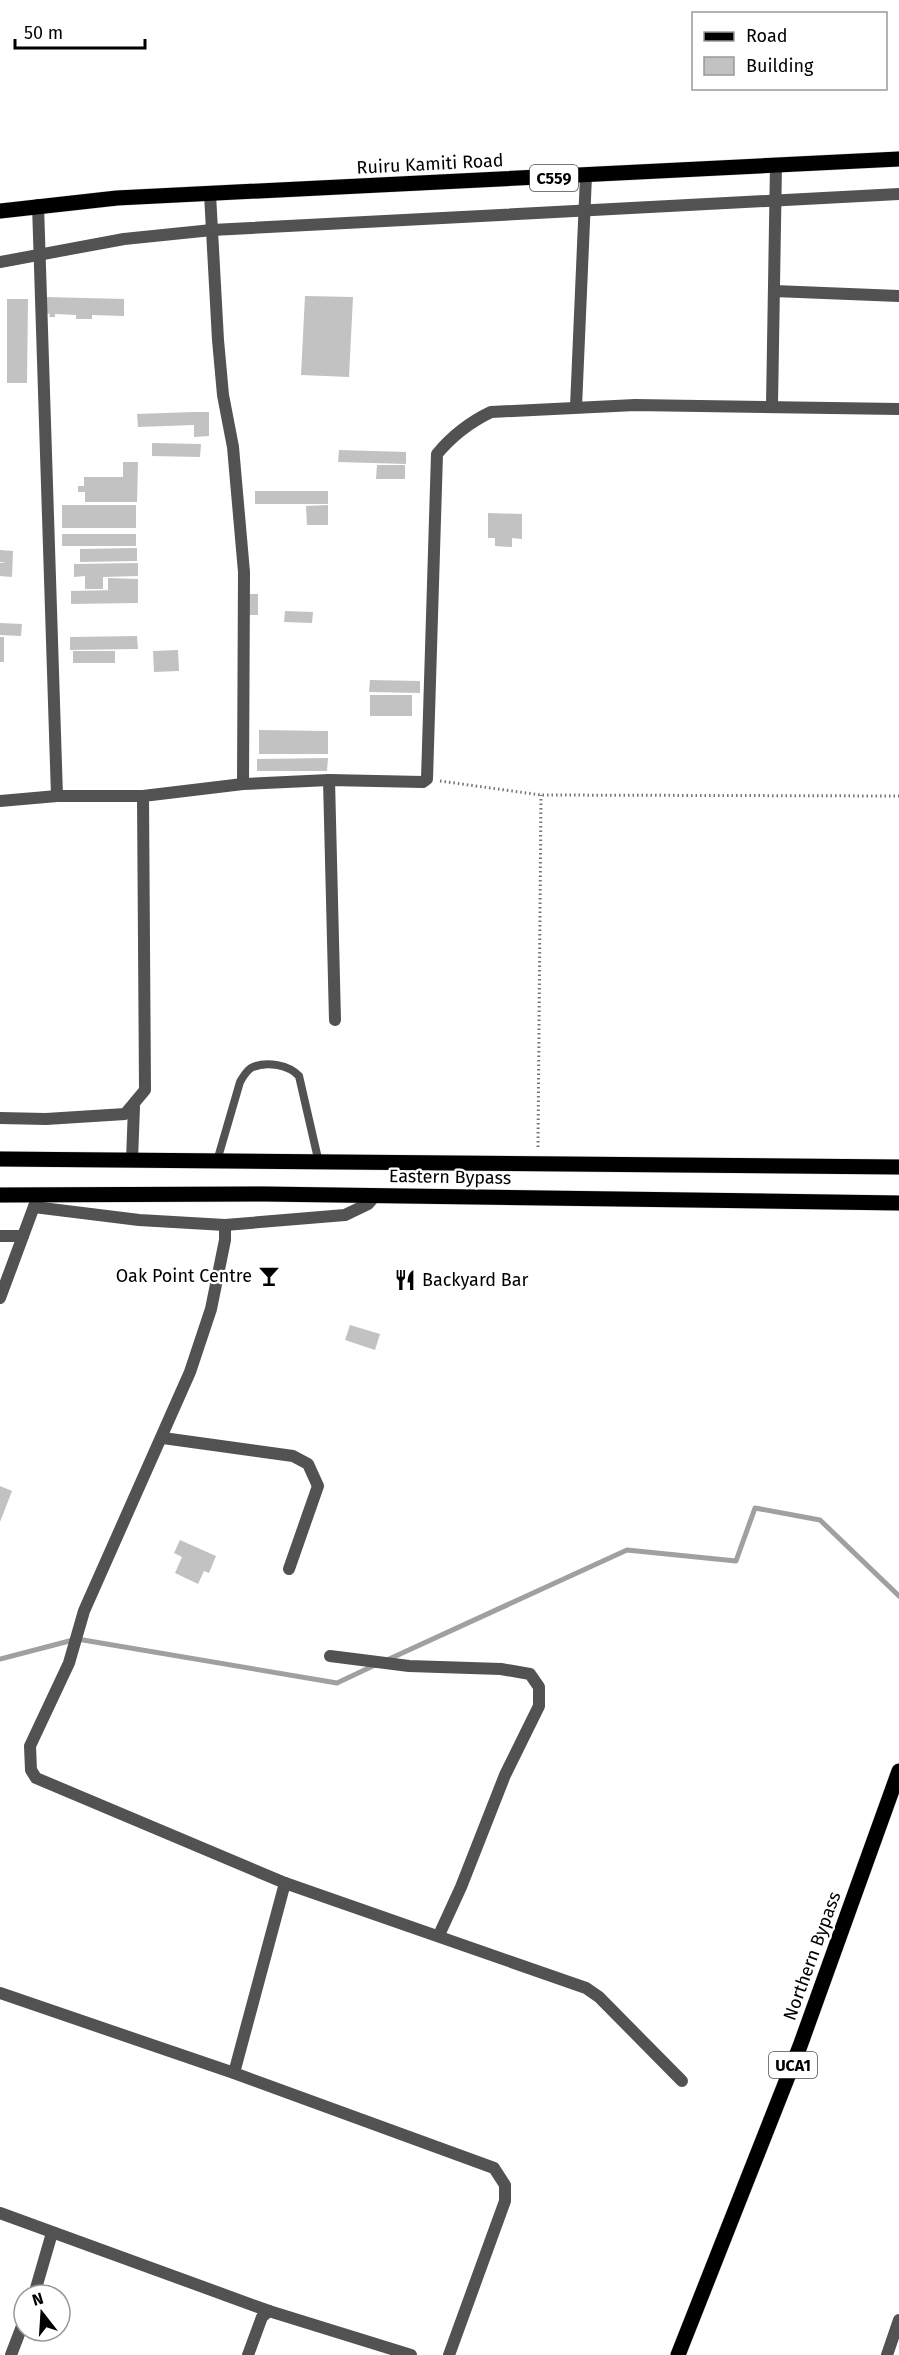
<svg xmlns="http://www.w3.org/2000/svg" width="899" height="2355" viewBox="0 0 899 2355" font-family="'Fira Sans',sans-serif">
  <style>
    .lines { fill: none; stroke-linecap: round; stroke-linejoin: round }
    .stream { stroke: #a0a0a0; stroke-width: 5 }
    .building { fill: #c2c2c2 }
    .primary-casing { stroke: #dbdbdb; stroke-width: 16 }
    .path { stroke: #747474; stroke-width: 3; stroke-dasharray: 1.5 3; stroke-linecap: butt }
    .lane { stroke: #525252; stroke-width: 8 }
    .street { stroke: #525252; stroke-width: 12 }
    .primary { stroke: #000; stroke-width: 15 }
    .labels { text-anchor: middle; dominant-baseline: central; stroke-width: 4.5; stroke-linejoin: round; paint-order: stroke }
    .shield { fill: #fff; stroke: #4c4c4c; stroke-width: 1.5 }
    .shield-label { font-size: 16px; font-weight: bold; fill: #000 }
    .street-label { font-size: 18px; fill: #000; stroke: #fff }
    .poi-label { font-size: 18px; fill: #000; stroke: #fff; text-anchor: end }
  </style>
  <rect width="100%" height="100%" fill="#fff"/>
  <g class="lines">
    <g class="stream">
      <path d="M0,1659L77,1639L337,1683L375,1665"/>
      <path d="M387,1660L627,1550L736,1561L755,1508L820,1520L899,1596"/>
    </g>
  </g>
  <g class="building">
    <path d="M305,296L353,297L349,377L301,375Z"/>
    <path d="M46,297L124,299V316L92,315V319H76V315L55,314V317H49L50,314L45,313Z"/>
    <path d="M7,299H28L27,383H7Z"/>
    <path d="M193,412H209V436L194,437V425L138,427L137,414Z"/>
    <path d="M152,443L201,444L200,457L152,456Z"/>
    <path d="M339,450L406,452V464L338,462Z"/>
    <path d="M123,462H138L137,502H85V492H78V486H84V477H123Z"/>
    <path d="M377,465H405V479H376Z"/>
    <rect x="255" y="491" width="73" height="13"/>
    <rect x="62" y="505" width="74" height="23"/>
    <path d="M328,505V525H307L306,506Z"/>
    <path d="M488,513L522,514V539L512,538V547L495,546V538H488Z"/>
    <rect x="62" y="534" width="74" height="12"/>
    <path d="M137,548V561L80,562V549Z"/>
    <path d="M0,550L13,551L12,577L0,576V563H6L0,562Z"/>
    <path d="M138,563V576L103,577V589H85V576L74,577V564Z"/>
    <path d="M108,578L138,579V603L71,604V591L115,590H108Z"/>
    <path d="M246,594H258V615H245Z"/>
    <path d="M285,611L313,612L312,623L284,622Z"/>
    <path d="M0,623L22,624L21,636L0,635Z"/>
    <path d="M137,636L138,649L70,650V637Z"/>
    <rect x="0" y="637" width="4" height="25"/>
    <path d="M178,650L179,671L154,672L153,651Z"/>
    <rect x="73" y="651" width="42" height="12"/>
    <path d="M370,680L420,681V693L369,692Z"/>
    <rect x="370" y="695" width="42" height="21"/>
    <path d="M259,730L328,731V754H259Z"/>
    <path d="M328,758L327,771H257V759Z"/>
    <path d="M350,1325L380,1334L375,1350L345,1340Z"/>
    <path d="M0,1486L12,1491L0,1522Z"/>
    <path d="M180,1540L216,1556L209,1573L204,1571L198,1584L175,1573L182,1557L174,1553Z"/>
  </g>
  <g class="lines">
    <defs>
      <g id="primary">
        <path d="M0,211L117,198L899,159"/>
        <path d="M0,1159L899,1167"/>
        <path d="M0,1195L265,1194L899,1203"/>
        <path d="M678,2355L800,2046L899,1771"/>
      </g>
    </defs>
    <use href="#primary" class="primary-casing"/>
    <g class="path">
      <path d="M440,781L541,795L899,796"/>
      <path d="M538,1147L541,795"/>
    </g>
    <path class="lane" d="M217,1161L240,1082C243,1077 247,1069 253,1067C267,1061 289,1065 299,1076L319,1163"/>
    <g class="street">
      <path d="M210,194L218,340L223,395L233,447L244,572L243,784"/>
      <path d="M38,205L57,796H143"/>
      <path d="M0,262L124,239L212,230L899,194"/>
      <path d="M774,291L899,296"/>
      <path d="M772,405L776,165"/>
      <path d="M576,407L586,176"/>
      <path d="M329,780L335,1020"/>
      <path d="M0,801L57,796"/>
      <path d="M0,1118L46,1119L125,1114L145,1090L143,796L243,784L329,780L423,782L427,779L437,454C452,436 470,422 491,412L635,405L899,409"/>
      <path d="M132,1160L134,1107"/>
      <path d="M34,1207L139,1220L225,1225V1240L211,1309L190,1372L84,1611L69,1663L30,1746L31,1770L36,1778L285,1883L234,2073"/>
      <path d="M225,1225L345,1215L368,1204L376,1195"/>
      <path d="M0,1236H23"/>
      <path d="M0,1298L36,1201"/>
      <path d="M163,1438L293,1456L308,1464L318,1486L289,1569"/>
      <path d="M330,1656L409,1666L501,1669L530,1674L539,1687V1706L505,1775L461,1887L439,1935"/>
      <path d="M285,1883L586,1988L599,1997L682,2081"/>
      <path d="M0,1993L234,2073L494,2168L505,2185V2201L449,2355"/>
      <path d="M0,2213L269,2311"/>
      <path d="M34,2295L52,2233"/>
      <path d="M11,2355L24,2321"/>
      <path d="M248,2355L262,2317L269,2311L411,2355"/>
      <path d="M887,2355L899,2320"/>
    </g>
    <use href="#primary" class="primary"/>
  </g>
  <defs>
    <symbol id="bar-bare" viewBox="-9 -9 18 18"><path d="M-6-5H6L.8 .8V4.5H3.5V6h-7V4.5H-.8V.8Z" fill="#000" stroke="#fff" stroke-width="2.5" paint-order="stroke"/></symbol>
    <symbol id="restaurant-bare" viewBox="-9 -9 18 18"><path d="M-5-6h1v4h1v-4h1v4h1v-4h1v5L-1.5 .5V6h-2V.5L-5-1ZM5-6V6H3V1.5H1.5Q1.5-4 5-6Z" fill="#000" stroke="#fff" stroke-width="2.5" paint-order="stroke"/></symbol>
  </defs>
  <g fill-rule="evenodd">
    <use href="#bar-bare" x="254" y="1261" width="30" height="30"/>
    <use href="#restaurant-bare" x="390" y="1265" width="30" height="30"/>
  </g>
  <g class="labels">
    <g class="shield">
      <rect x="530" y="165" width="48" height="26" rx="4.5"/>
      <rect x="769" y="2052" width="48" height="26" rx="4.5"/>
    </g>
    <g class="shield-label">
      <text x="554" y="178">C559</text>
      <text x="793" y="2065">UCA1</text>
    </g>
    <g class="street-label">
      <text transform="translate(430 164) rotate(-3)">Ruiru Kamiti Road</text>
      <text transform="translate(450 1177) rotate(1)">Eastern Bypass</text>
      <text transform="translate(812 1956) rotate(-70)">Northern Bypass</text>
    </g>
    <g class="poi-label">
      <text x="252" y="1276">Oak Point Centre</text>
      <text x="422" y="1280" text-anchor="start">Backyard Bar</text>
    </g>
  </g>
  <rect x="692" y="12" width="195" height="78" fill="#ffffff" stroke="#999999" stroke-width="1.5"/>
  <rect x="704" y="32" width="30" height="9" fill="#000000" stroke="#999999" stroke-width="1.5"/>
  <text x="746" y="42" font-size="18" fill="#000000">Road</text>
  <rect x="704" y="57" width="30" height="18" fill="#c2c2c2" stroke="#999999" stroke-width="1.5"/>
  <text x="746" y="72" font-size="18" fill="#000000">Building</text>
  <g transform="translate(42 2313) rotate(343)"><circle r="28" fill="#ffffff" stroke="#999999" stroke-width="1.5"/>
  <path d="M0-4.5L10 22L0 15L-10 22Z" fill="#000000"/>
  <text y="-9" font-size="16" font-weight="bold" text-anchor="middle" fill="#000000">N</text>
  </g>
  <path d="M15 39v9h130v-9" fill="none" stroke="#000000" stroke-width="3"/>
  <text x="24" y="39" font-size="18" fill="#000000" stroke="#ffffff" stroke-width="4.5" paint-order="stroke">50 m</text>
</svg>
